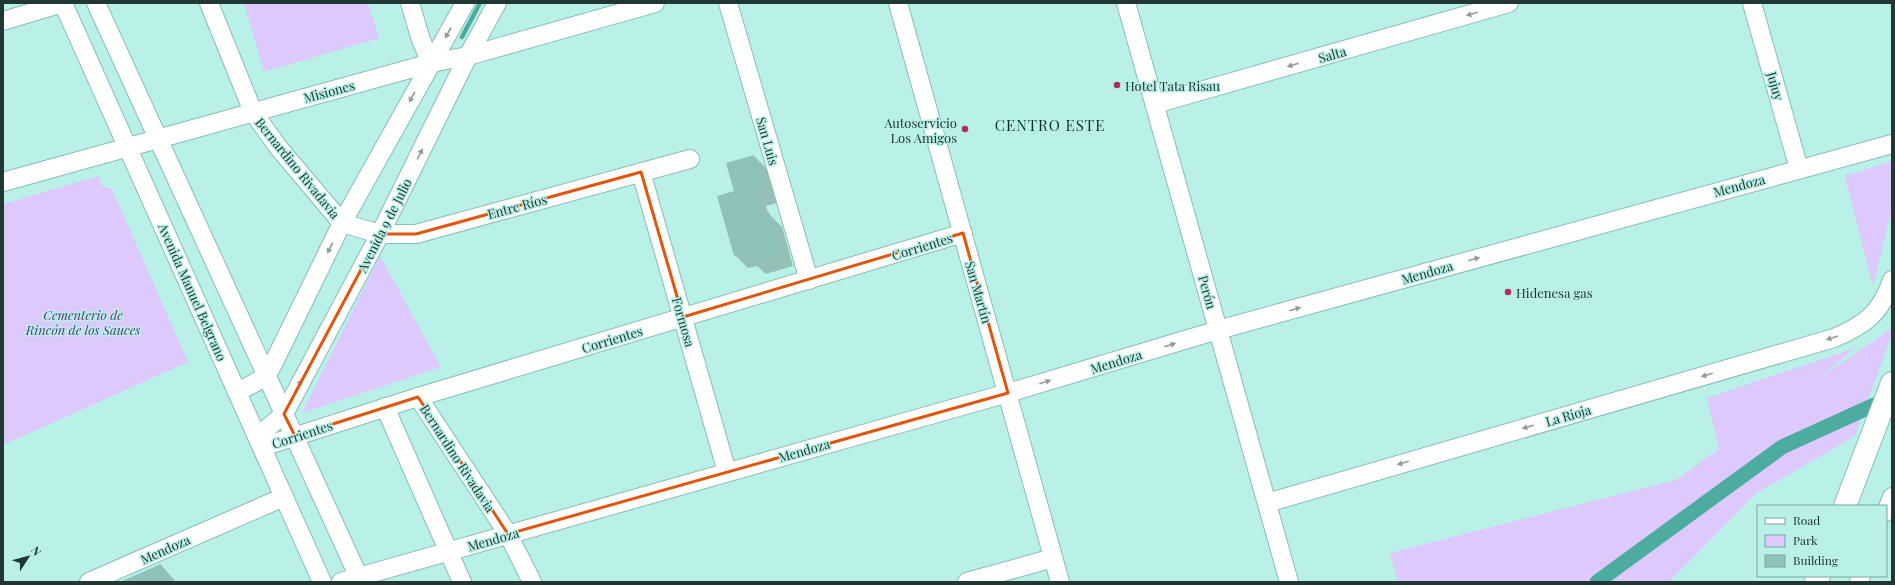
<svg xmlns="http://www.w3.org/2000/svg" width="1895" height="585" viewBox="0 0 1895 585" font-family="'Playfair Display',serif">
  <style>
    .green { fill: #dec9fc }
    .shadow { fill: #0003 }
    .lines { fill: none; stroke-linecap: round; stroke-linejoin: round }
    .stream { stroke: #4bac9f; stroke-width: 4.5 }
    .canal { stroke: #4bac9f; stroke-width: 15 }
    .building { fill: #8ec3bb }
    .minor-casing { stroke: #88bdb5; stroke-width: 20 }
    .major-casing { stroke: #88bdb5; stroke-width: 24 }
    .minor { stroke: #fff; stroke-width: 18 }
    .major { stroke: #fff; stroke-width: 22 }
    .oneway { fill: #909b9a }
    .marked { fill: none; stroke: #de570e; stroke-width: 3; stroke-linejoin: round }
    .poi-dot { fill: #b72a5f; stroke: #b9f0e7; stroke-width: 1.5 }
    .labels { text-anchor: middle; dominant-baseline: central; stroke-width: 3; stroke-linejoin: round; paint-order: stroke }
    .street-label { font-size: 13px; fill: #213734; stroke: #b9f0e7 }
    .poi-label { font-size: 13px; fill: #213734; stroke: #b9f0e7; text-anchor: start }
    .park-label { font-size: 13px; font-style: italic; fill: #5a3680; stroke: #b9f0e7 }
    .quarter-label { font-size: 15px; letter-spacing: 1px; fill: #06302b; stroke: #b9f0e7 }
  </style>
  <rect width="100%" height="100%" fill="#b9f0e7"/>
  <g class="green">
    <path d="M244,3H368L379,38L264,72Z"/>
    <path d="M1892,161V208L1873,286L1845,176Z"/>
    <path d="M99,176L102,186L112,189L188,362L3,445V204Z"/>
    <path d="M380,256L441,367L302,413Z"/>
    <path d="M1892,328V334L1855,436L1755,494L1669,582H1398L1390,553L1676,480L1719,449L1707,398L1855,348L1821,377Z"/>
  </g>
  <g class="shadow">
    <path d="M754,156L768,170L777,203L766,206L768,213L782,227L793,266L766,274L757,266L748,268L735,255L736,192Z"/>
    <path d="M161,565L176,582H122Z"/>
  </g>
  <g class="lines">
    <path class="stream" d="M462,37L480,3"/>
    <path class="canal" d="M1597,582L1782,447L1874,405L1891,403"/>
  </g>
  <g class="building">
    <path d="M754,155L765,189L753,193L760,215L769,212L781,253L751,261L748,251L734,256L717,196L734,191L726,163Z"/>
    <path d="M161,564L169,582H120Z"/>
  </g>
  <g class="lines">
    <defs>
      <g id="minor">
        <path d="M63,3L322,582"/>
        <path d="M96,3L361,582"/>
        <path d="M209,3L253,112L278,147L342,223L380,234H416L690,159"/>
        <path d="M410,3L421,40L431,63"/>
        <path d="M728,3L809,280"/>
        <path d="M898,3L1060,582"/>
        <path d="M1126,3L1289,582"/>
        <path d="M1752,3L1799,169"/>
        <path d="M3,21L63,3"/>
        <path d="M1155,104L1509,3"/>
        <path d="M641,172L727,472"/>
        <path d="M3,182L431,63L468,56L655,3"/>
        <path d="M237,392L266,377L273,364L342,223L465,3"/>
        <path d="M418,397L508,534L532,582"/>
        <path d="M385,407L462,582"/>
        <path d="M257,437L284,414L380,234L468,56L497,3"/>
        <path d="M262,447L418,397L963,233"/>
        <path d="M1267,503L1834,338C1865,325 1881,313 1892,280"/>
        <path d="M1886,512L1892,497"/>
        <path d="M89,582L284,497"/>
        <path d="M341,582L1008,393L1218,330L1892,144"/>
        <path d="M967,582L1053,558"/>
        <path d="M1859,582L1861,576"/>
      </g>
      <g id="major">
        <path d="M1845,506L1892,383"/>
        <path d="M1816,582L1819,576"/>
      </g>
    </defs>
    <use href="#minor" class="minor-casing"/>
    <use href="#major" class="major-casing"/>
    <use href="#minor" class="minor"/>
    <use href="#major" class="major"/>
  </g>
  <defs><path id="oneway-solid" d="M-6-.8H1V-3.2L6.5 0L1 3.2V.8H-6Z"/></defs>
  <g class="oneway">
    <use href="#oneway-solid" transform="translate(1472 14) rotate(164)"/>
    <use href="#oneway-solid" transform="translate(448 33) rotate(119)"/>
    <use href="#oneway-solid" transform="translate(1293 65) rotate(164)"/>
    <use href="#oneway-solid" transform="translate(412 97) rotate(119)"/>
    <use href="#oneway-solid" transform="translate(420 154) rotate(-64)"/>
    <use href="#oneway-solid" transform="translate(330 248) rotate(116)"/>
    <use href="#oneway-solid" transform="translate(1474 259) rotate(-16)"/>
    <use href="#oneway-solid" transform="translate(1295 309) rotate(-16)"/>
    <use href="#oneway-solid" transform="translate(1832 338) rotate(162)"/>
    <use href="#oneway-solid" transform="translate(1170 345) rotate(-17)"/>
    <use href="#oneway-solid" transform="translate(1707 375) rotate(164)"/>
    <use href="#oneway-solid" transform="translate(1045 382) rotate(-17)"/>
    <use href="#oneway-solid" transform="translate(299 385) rotate(-62)"/>
    <use href="#oneway-solid" transform="translate(1528 427) rotate(164)"/>
    <use href="#oneway-solid" transform="translate(1403 463) rotate(164)"/>
  </g>
  <path class="marked" d="M641,172L683,317L963,233L1008,393L508,534L418,397L295,436L284,414L380,234H416Z"/>
  <g class="poi-dot">
    <circle cx="1117" cy="85" r="4"/>
    <circle cx="965" cy="129" r="4"/>
    <circle cx="1508" cy="292" r="4"/>
  </g>
  <g class="labels">
    <g class="street-label">
      <text transform="translate(1332 54) rotate(-16)">Salta</text>
      <text transform="translate(1776 86) rotate(74)">Jujuy</text>
      <text transform="translate(329 91) rotate(-15)">Misiones</text>
      <text transform="translate(768 141) rotate(74)">San Luis</text>
      <text transform="translate(298 168) rotate(51)">Bernardino Rivadavia</text>
      <text transform="translate(1739 185) rotate(-15)">Mendoza</text>
      <text transform="translate(517 206) rotate(-15)">Entre Ríos</text>
      <text transform="translate(384 225) rotate(-63)">Avenida 9 de Julio</text>
      <text transform="translate(922 246) rotate(-17)">Corrientes</text>
      <text transform="translate(1427 272) rotate(-16)">Mendoza</text>
      <text transform="translate(193 292) rotate(66)">Avenida Manuel Belgrano</text>
      <text transform="translate(979 292) rotate(74)">San Martín</text>
      <text transform="translate(1208 292) rotate(74)">Perón</text>
      <text transform="translate(684 322) rotate(74)">Formosa</text>
      <text transform="translate(612 339) rotate(-17)">Corrientes</text>
      <text transform="translate(1116 361) rotate(-17)">Mendoza</text>
      <text transform="translate(1568 415) rotate(-16)">La Rioja</text>
      <text transform="translate(302 434) rotate(-18)">Corrientes</text>
      <text transform="translate(804 450) rotate(-16)">Mendoza</text>
      <text transform="translate(458 458) rotate(57)">Bernardino Rivadavia</text>
      <text transform="translate(493 539) rotate(-16)">Mendoza</text>
      <text transform="translate(165 549) rotate(-24)">Mendoza</text>
    </g>
    <g class="poi-label">
      <text x="1125" y="85">Hotel Tata Risau</text>
      <text x="957" y="122" text-anchor="end">Autoservicio<tspan x="957" dy="15">Los Amigos</tspan></text>
      <text x="1516" y="292">Hidenesa gas</text>
    </g>
    <g class="park-label">
      <text x="83" y="314">Cementerio de<tspan x="83" dy="15">Rincón de los Sauces</tspan></text>
    </g>
    <g class="quarter-label">
      <text x="1050" y="125">CENTRO ESTE</text>
    </g>
  </g>
  <rect width="1895" height="585" fill="none" stroke="#213734" stroke-width="8"/>
  <rect x="1757" y="505" width="130" height="72" fill="#b9f0e7" stroke="#7ca69f"/>
  <rect x="1765" y="518" width="20" height="6" fill="#ffffff" stroke="#7ca69f"/>
  <text x="1793" y="525" font-size="12" fill="#213734">Road</text>
  <rect x="1765" y="535" width="20" height="12" fill="#dec9fc" stroke="#7ca69f"/>
  <text x="1793" y="545" font-size="12" fill="#213734">Park</text>
  <rect x="1765" y="555" width="20" height="12" fill="#8ec3bb" stroke="#7ca69f"/>
  <text x="1793" y="565" font-size="12" fill="#213734">Building</text>
  <g transform="translate(28 557) rotate(54)" stroke="#b9f0e7" stroke-width="3" paint-order="stroke">
  <path d="M0-3L7 15L0 10L-7 15Z" fill="#213734"/>
  <text y="-6" font-size="11" font-weight="bold" text-anchor="middle" fill="#213734">N</text>
  </g>
</svg>
